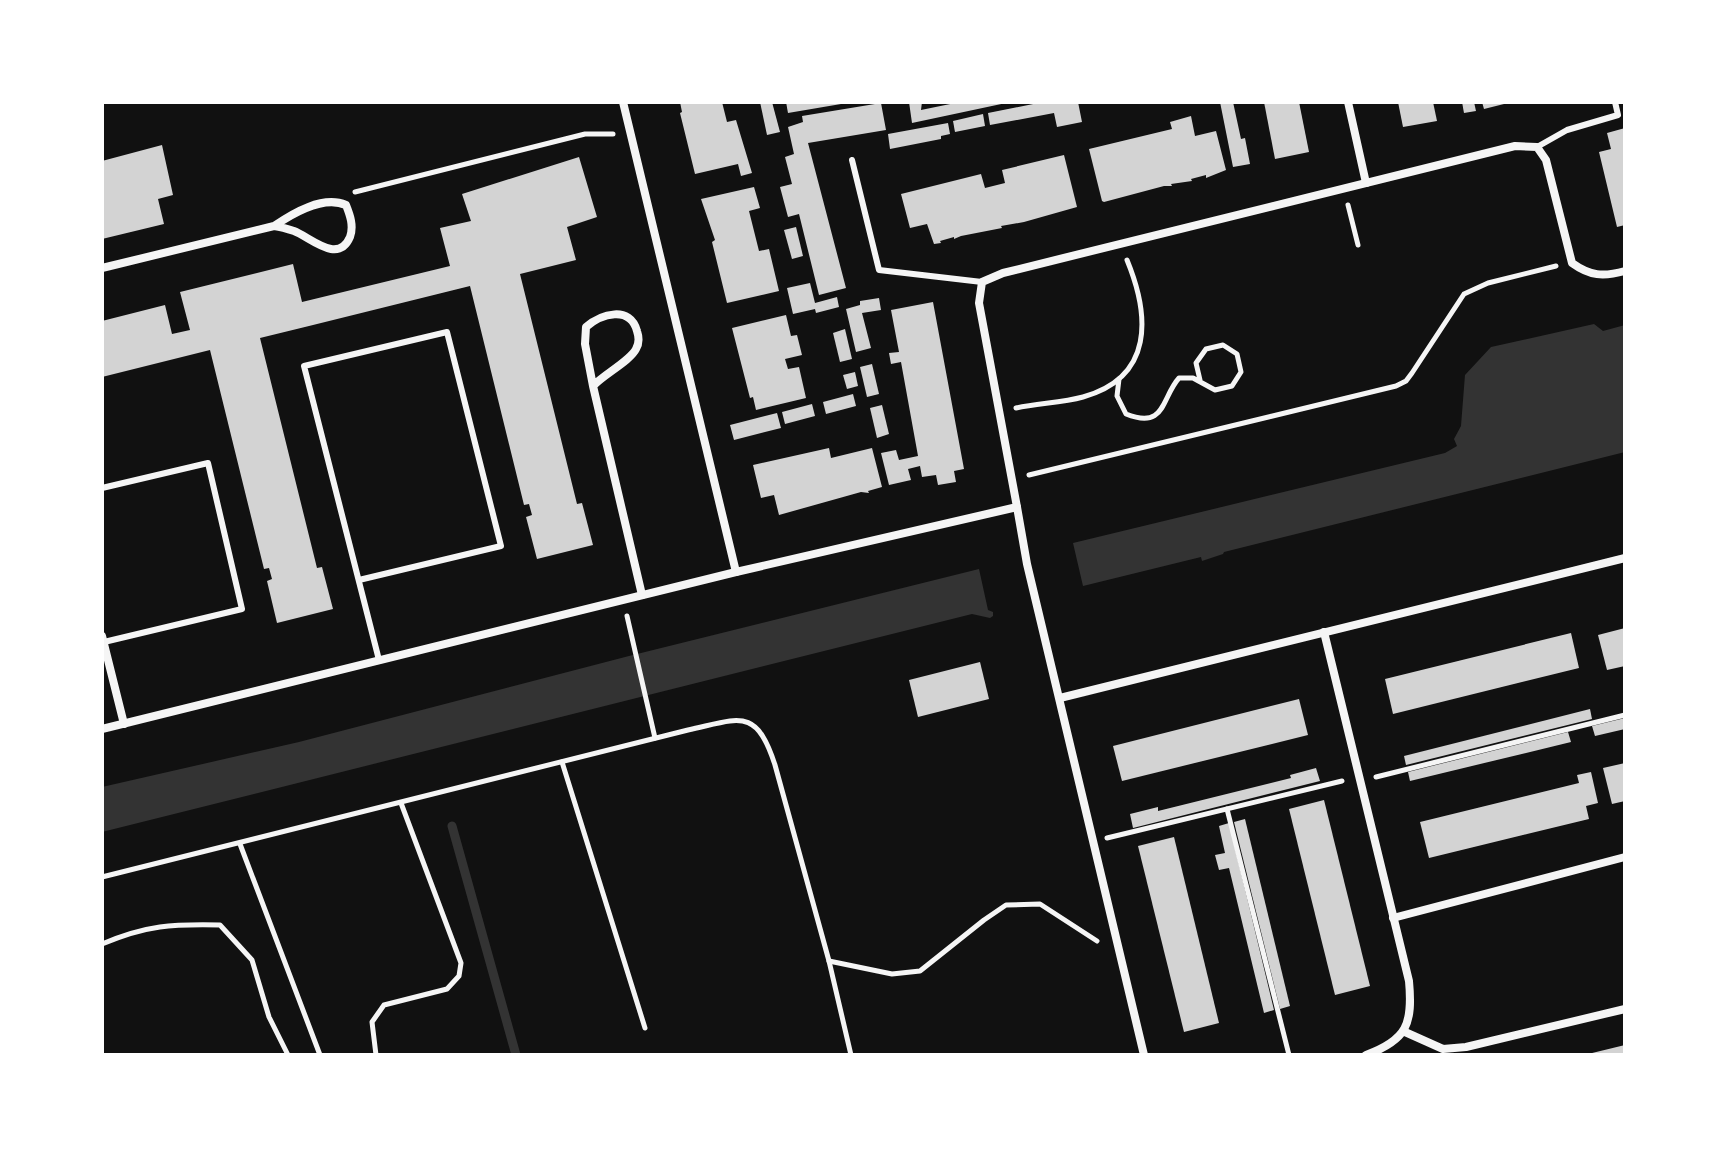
<svg xmlns="http://www.w3.org/2000/svg" width="1727" height="1157" viewBox="0 0 1727 1157" font-family="Rubik,sans-serif">
  <style>
    .water { fill: #333 }
    .lines { fill: none; stroke-linecap: round; stroke-linejoin: round }
    .stream { stroke: #333; stroke-width: 9 }
    .building { fill: #d3d3d3 }
    .path { stroke: #f5f5f5; stroke-width: 5 }
    .service { stroke: #f5f5f5; stroke-width: 6 }
    .minor { stroke: #f5f5f5; stroke-width: 8 }
  </style>
  <rect width="100%" height="100%" fill="#111"/>
  <g class="water">
    <path d="M1594,324L1603,331L1625,325V452L1224,552L1223,554L1202,561L1201,557L1083,586L1073,543L1445,453L1457,446L1454,439L1461,426L1465,375L1491,347Z"/>
    <path d="M979,569L988,610L993,612V616L990,618L972,614L102,832V787L299,742L629,656Z"/>
  </g>
  <g class="lines">
    <path class="stream" d="M452,826L516,1055"/>
  </g>
  <g class="building">
    <path d="M680,102H722L727,122L736,120L752,173L741,176L738,164L695,174L680,113L682,112Z"/>
    <path d="M760,102H772L780,132L767,135Z"/>
    <path d="M786,102H841V104L788,113Z"/>
    <path d="M909,102H922L921,110L960,102L1006,103L912,123Z"/>
    <path d="M1043,102H1078L1082,122L1057,127L1054,113L990,125L988,113Z"/>
    <path d="M1220,102H1233L1241,139L1245,138L1250,164L1233,167Z"/>
    <path d="M1264,102H1299L1309,152L1275,159Z"/>
    <path d="M1398,102H1433L1437,121L1403,127Z"/>
    <path d="M1462,102H1474L1476,111L1464,113Z"/>
    <path d="M1482,102H1508V103L1484,109Z"/>
    <path d="M881,103L886,130L808,143L846,288L819,295L799,214L788,217L780,187L792,184L785,157L794,154L788,127L803,122L802,116Z"/>
    <path d="M983,114L985,126L955,132L953,121Z"/>
    <path d="M1191,116L1195,136L1216,131L1226,170L1206,178V175L1191,179L1192,181L1171,184L1172,186H1164L1104,202L1102,201L1089,149L1172,129L1170,122Z"/>
    <path d="M948,123L950,134L941,136V139L890,149L888,134Z"/>
    <path d="M1625,128V225L1617,227L1599,152L1611,149L1607,133Z"/>
    <path d="M162,145L173,195L158,199L164,224L102,239V161Z"/>
    <path d="M1064,155L1077,207L1024,222L1001,226L1002,228L961,236L954,239V237L940,241L941,243L934,244L927,224L910,228L901,194L981,174L985,188L1005,183L1002,170Z"/>
    <path d="M579,157L597,217L567,227L576,260L520,274L577,504L582,503L593,545L537,559L526,517L532,515L529,504L524,505L470,286L309,326L260,338L317,568L322,567L333,609L277,623L267,581L272,579L269,568L264,569L210,350L102,377V321L165,305L172,334L190,330L180,292L293,264L302,302L450,266L440,228L471,221L462,194Z"/>
    <path d="M754,187L760,208L749,211L759,251L769,249L779,291L727,303L712,242L715,240L701,199Z"/>
    <path d="M796,227L803,256L792,259L784,230Z"/>
    <path d="M810,283L815,303L837,297L839,307L816,313L815,309L793,314L787,288Z"/>
    <path d="M879,298L881,310L862,313L871,348L856,352L846,309L860,305V301Z"/>
    <path d="M933,302L964,469L954,471L956,482L938,485L936,475L922,477L920,466L908,469L911,480L889,485L881,453L896,450L899,460L918,456L901,362L891,364L889,353L899,352L891,310Z"/>
    <path d="M786,315L791,336L797,335L802,355L785,359L788,369L799,367L806,398L756,410L753,397L750,398L732,328Z"/>
    <path d="M845,329L852,359L840,362L833,333Z"/>
    <path d="M872,364L879,394L867,397L860,367Z"/>
    <path d="M855,372L858,386L847,389L843,375Z"/>
    <path d="M853,394L856,406L826,414L823,402Z"/>
    <path d="M812,404L815,416L785,424L782,412Z"/>
    <path d="M882,405L889,434L877,438L870,408Z"/>
    <path d="M777,413L781,428L734,440L730,425Z"/>
    <path d="M829,448L831,458L872,448L882,487L868,491L869,493L861,492L779,515L774,495L761,498L753,465Z"/>
    <path d="M1625,628V666L1607,670L1598,635Z"/>
    <path d="M1571,633L1579,668L1393,714L1385,679Z"/>
    <path d="M980,662L989,699L918,717L909,680Z"/>
    <path d="M1299,699L1308,735L1122,781L1113,746Z"/>
    <path d="M1590,709L1592,719L1406,765L1404,756Z"/>
    <path d="M1625,718V729L1595,736L1592,726Z"/>
    <path d="M1568,732L1571,742L1410,781L1408,772Z"/>
    <path d="M1625,763V801L1612,804L1603,768Z"/>
    <path d="M1316,768L1320,781L1133,828L1130,814L1158,807V811L1291,778L1290,775Z"/>
    <path d="M1591,772L1598,803L1586,806L1589,819L1429,858L1420,822L1579,783L1577,775Z"/>
    <path d="M1324,800L1370,986L1335,995L1289,809Z"/>
    <path d="M1245,819L1290,1006L1280,1009L1234,822Z"/>
    <path d="M1229,823L1274,1010L1264,1013L1229,868L1219,870L1215,855L1225,853L1219,826Z"/>
    <path d="M1174,837L1219,1023L1184,1032L1138,846Z"/>
    <path d="M1625,1045V1055H1588V1054Z"/>
  </g>
  <g class="lines">
    <g class="path">
      <path d="M355,192L585,134H613"/>
      <path d="M1348,205L1358,245"/>
      <path d="M1119,379L1117,396L1126,414C1166,430 1161,398 1179,378H1193L1215,390L1232,386L1241,372L1237,354L1223,345L1206,349L1196,363L1200,380"/>
      <path d="M1016,408C1038,403 1061,403 1083,397C1154,377 1150,316 1127,260"/>
      <path d="M1029,475L1396,386L1406,381L1412,373L1464,294L1488,283L1556,266"/>
      <path d="M627,616L655,738"/>
      <path d="M562,762L645,1028"/>
      <path d="M1376,777L1625,715"/>
      <path d="M1227,809L1289,1055"/>
      <path d="M1107,838L1342,781"/>
      <path d="M240,844L320,1055"/>
      <path d="M102,877L688,730C739,719 756,706 775,765L829,961L851,1055"/>
      <path d="M102,944C147,925 172,924 220,925L252,960L269,1017L288,1055"/>
      <path d="M829,961L892,974L920,971L984,920L1006,905L1040,904L1097,941"/>
      <path d="M376,1055L372,1022L384,1005L447,989L459,976L461,963L401,803"/>
    </g>
    <g class="service">
      <path d="M1537,147L1567,130L1618,115L1615,102"/>
      <path d="M852,160L879,270L982,282"/>
      <path d="M102,488L208,463L242,609L104,642"/>
      <path d="M359,580L501,546L447,332L304,366L379,660"/>
    </g>
    <g class="minor">
      <path d="M623,102L736,572"/>
      <path d="M1348,102L1366,183"/>
      <path d="M102,268L274,226C293,213 323,195 346,205C350,215 354,226 350,237C338,265 310,237 294,231C288,229 281,227 274,226"/>
      <path d="M593,386L585,344L586,327C601,314 630,305 637,331C639,337 639,344 636,349C630,361 604,374 593,386L642,595"/>
      <path d="M1017,507L1027,564L1144,1055"/>
      <path d="M1324,632L1409,981C1413,1024 1407,1040 1366,1055"/>
      <path d="M102,636L124,724"/>
      <path d="M1060,698L1625,558"/>
      <path d="M102,729L736,572L1017,507L979,303L982,282L1003,273L1515,146L1537,147L1546,160L1572,263C1590,276 1603,277 1625,271"/>
      <path d="M1393,918L1625,857"/>
      <path d="M1405,1032L1443,1049L1466,1047L1625,1009"/>
    </g>
  </g>
  <rect width="1727" height="1157" fill="none" stroke="#ffffff" stroke-width="208"/>
</svg>
